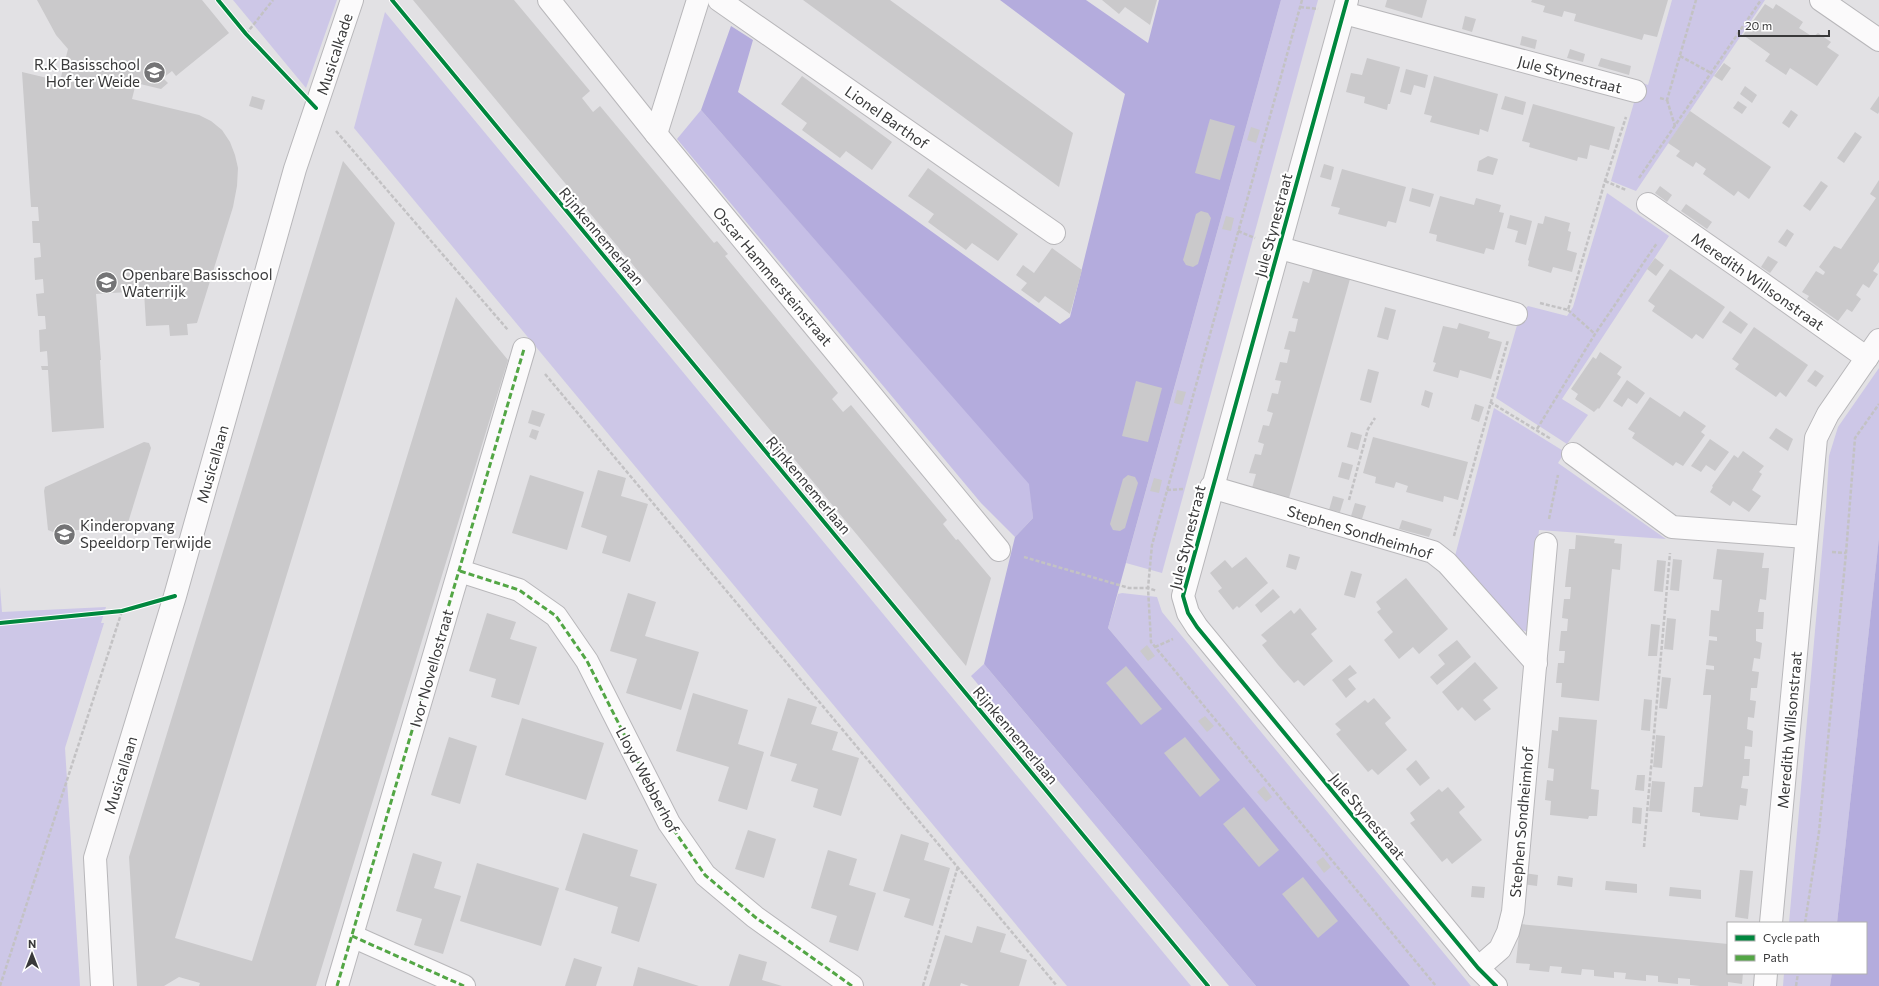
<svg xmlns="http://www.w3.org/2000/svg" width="1879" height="986" viewBox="0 0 1879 986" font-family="Commissioner,sans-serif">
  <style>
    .green { fill: #cdc7e7 }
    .forest { fill: #c6bfe6 }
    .water { fill: #b4acdd }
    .building { fill: #cac9cb }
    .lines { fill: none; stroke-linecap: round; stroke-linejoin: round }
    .minor-casing { stroke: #b8b7ba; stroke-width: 24 }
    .path { stroke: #c3c2c4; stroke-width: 2.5; stroke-dasharray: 4 2; stroke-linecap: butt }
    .minor { stroke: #fbfafb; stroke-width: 22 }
    .quiet { stroke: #53a645; stroke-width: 3; stroke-dasharray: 6 3; stroke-linecap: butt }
    .cycleway-casing { stroke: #fff; stroke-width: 6 }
    .cycleway { stroke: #00873e; stroke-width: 4 }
    .labels { text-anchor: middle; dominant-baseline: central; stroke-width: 4; stroke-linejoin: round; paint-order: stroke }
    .street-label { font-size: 15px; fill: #39393a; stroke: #fff }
    .poi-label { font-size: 15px; fill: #39393a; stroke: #fff; text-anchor: start }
  </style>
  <rect width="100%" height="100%" fill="#e2e1e4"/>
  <g class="green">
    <path d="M233,0H337L306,88Z"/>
    <path d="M1281,0H1318L1162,573L1126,563Z"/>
    <path d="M1672,0H1765L1636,191L1611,181L1640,82L1648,85Z"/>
    <path d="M385,12L1191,986H1067L354,128Z"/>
    <path d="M1607,193L1669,236L1562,399L1588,415L1567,444L1496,398L1520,315L1528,306L1567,316L1573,307Z"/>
    <path d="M1879,368V538L1837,923H1789L1826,507L1829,456L1838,427Z"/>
    <path d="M1494,408L1565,452L1558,463L1666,539L1539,530L1528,632L1514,627L1455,556Z"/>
    <path d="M0,587L2,612L106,607L101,623H104L65,748L80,986H0Z"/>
    <path d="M1122,593L1157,597L1162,612L1471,986H1409L1108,628L1118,594Z"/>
    <path d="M1784,973H1832L1830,986H1783Z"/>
  </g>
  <g class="forest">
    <path d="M701,110L1030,484L1033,518L1015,537L981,503L677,139Z"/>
    <path d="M984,664L1256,986H1229L971,676Z"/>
  </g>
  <g class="water">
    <path d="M1000,0H1086L1148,43L1159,0H1281L1108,628L1410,986H1256L984,664L1015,537L1033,518L1029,484L701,110L731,26L753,40L738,92L1060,324L1070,317L1125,94Z"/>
    <path d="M1879,538V986H1830L1832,973H1866V923H1837Z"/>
  </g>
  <g class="building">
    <path d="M37,0H202L229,33L176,76L172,71L163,78L168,83L161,89L136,83L132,99L199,115L211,121L222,130L230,142L235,155L238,168L237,186L233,207L197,323L187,324L188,335L170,336L169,325L146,326L144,291L96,294L101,360H100L104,428L52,432L48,370H42L41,366H48L47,351L40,352L39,330L46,329L45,316H38L36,294L44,293L43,279L35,280L34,258L41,257L40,243H33L32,221H39L38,207H31L22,72L60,81L68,49L56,35Z"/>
    <path d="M413,0H514L590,91L582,98L593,112L600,106L714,243L717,241L728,254L725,256L838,393L832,399L843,412L851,405L947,520L943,524L956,540L958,539L991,578L966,666Z"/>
    <path d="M803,0H890L1073,133L1059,187Z"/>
    <path d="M1102,0H1157L1150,25L1125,7L1119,14Z"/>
    <path d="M1387,0H1427L1422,18L1385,7Z"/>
    <path d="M1532,0H1668L1657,37L1644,34L1642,40L1574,21L1576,14L1564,11L1562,17L1543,12L1545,6L1531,2Z"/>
    <path d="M1765,4L1773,9L1776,4L1803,22L1799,28L1813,37L1818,33L1831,42L1827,47L1839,55L1817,86L1790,68L1786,75L1765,61L1770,54L1743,35Z"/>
    <path d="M1465,16L1476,19L1472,32L1462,29Z"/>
    <path d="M1522,36L1537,40L1535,49L1520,45Z"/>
    <path d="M1570,49L1585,54L1583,62L1567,58Z"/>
    <path d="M1367,58L1400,67L1390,104H1388L1387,110L1364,103L1365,97L1346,92L1351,73L1362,75Z"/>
    <path d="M1601,58L1631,66L1629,75L1598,66Z"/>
    <path d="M1724,63L1731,68L1722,81L1714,76Z"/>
    <path d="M1406,69L1428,75L1425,88L1414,85L1411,95L1400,92Z"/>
    <path d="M802,76L892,142L872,170L846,151L840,158L802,130L807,123L781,104Z"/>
    <path d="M1434,76L1498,94L1488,132L1480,129L1479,135L1430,122L1432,116L1424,114Z"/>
    <path d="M1745,86L1757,95L1752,103L1740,94Z"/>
    <path d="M252,96L265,100L262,110L249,106Z"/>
    <path d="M1505,96L1526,102L1523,115L1501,109Z"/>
    <path d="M1879,96V112L1878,114L1870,109Z"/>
    <path d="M1738,101L1747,107L1742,114L1733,108Z"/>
    <path d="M1533,104L1615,127L1609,150L1590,145L1587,159L1578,157L1577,161L1529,147L1530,143L1522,141Z"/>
    <path d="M1791,110L1798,115L1789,128L1782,123Z"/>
    <path d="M1690,111L1771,167L1749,199L1738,191L1734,196L1703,174L1706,169L1696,162L1693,167L1676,156L1680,151L1668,143Z"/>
    <path d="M1210,119L1235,126L1220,180L1195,173Z"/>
    <path d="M1251,127L1260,130L1256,143L1247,140Z"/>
    <path d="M1855,132L1862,137L1844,163L1837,158Z"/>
    <path d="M1488,156L1498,159L1493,175L1477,171L1479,161Z"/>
    <path d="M343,161L395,223L175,938L252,961L456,297L508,360L316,986H199L200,983L179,977L164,986H137L129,857Z"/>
    <path d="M1324,164L1334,167L1331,180L1320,177Z"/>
    <path d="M928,168L1018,234L998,261L972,243L966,250L928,222L934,214L908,196Z"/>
    <path d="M1342,169L1406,187L1396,223L1388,221L1386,227L1338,214L1340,208L1331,206Z"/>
    <path d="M1879,180V262L1873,271L1878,274L1869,288L1863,284L1856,295L1861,299L1852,312L1847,309L1838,321L1807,299L1809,296L1802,292L1816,271L1823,275L1824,274L1825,272L1819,267L1834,246L1841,249L1876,198L1870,194Z"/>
    <path d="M1821,181L1828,186L1810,211L1803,206Z"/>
    <path d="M1660,186L1672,195L1667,202L1655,193Z"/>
    <path d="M1412,188L1434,194L1430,207L1409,201Z"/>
    <path d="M1440,196L1474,205L1476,198L1501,205L1499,212L1504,213L1494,250L1486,248L1484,254L1436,241L1437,235L1429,233Z"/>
    <path d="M1686,204L1712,222L1707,229L1681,211Z"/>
    <path d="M1201,211L1208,213L1211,218L1198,264L1193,267L1186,265L1183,260L1196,214Z"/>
    <path d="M1510,215L1532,221L1526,245L1515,242L1518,231L1507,228Z"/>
    <path d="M1226,216L1234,218L1231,231L1222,229Z"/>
    <path d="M1545,216L1570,223L1568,231L1571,232L1567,250L1577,253L1572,272L1553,267L1551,273L1528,266L1529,261L1528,260L1538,223L1543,224Z"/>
    <path d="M1787,229L1794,234L1786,247L1778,242Z"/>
    <path d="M1052,248L1082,270L1070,314L1045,296L1039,303L1021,290L1027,283L1016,275L1023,265L1034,273Z"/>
    <path d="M1768,256L1778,262L1770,273L1761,267Z"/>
    <path d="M1655,258L1664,265L1656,276L1647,269Z"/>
    <path d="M1313,269L1350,279L1289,498L1252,488L1256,474L1249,473L1255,454L1261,455L1264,444L1258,442L1263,425L1269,426L1273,413L1267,411L1272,393L1278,394L1281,381L1275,380L1280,362L1287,363L1290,350L1284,349L1289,331L1295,332L1298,319L1292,318L1303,281L1309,283Z"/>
    <path d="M1670,269L1725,307L1703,339L1696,334L1692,339L1652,311L1655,306L1648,301Z"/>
    <path d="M1385,307L1396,310L1388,340L1377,337Z"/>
    <path d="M1730,311L1748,324L1741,334L1722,322Z"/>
    <path d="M1459,323L1490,332L1488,338L1502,342L1491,379L1460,370L1458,378L1433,371L1436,363L1433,362L1443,326L1457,329Z"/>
    <path d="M1754,327L1808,365L1786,397L1780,392L1776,397L1735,369L1739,364L1732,359Z"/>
    <path d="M1600,352L1622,367L1617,374L1621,377L1599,409L1598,408L1594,412L1575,399L1578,394L1571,389L1593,357L1596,359Z"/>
    <path d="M1368,369L1379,372L1371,403L1360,400Z"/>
    <path d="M1815,370L1824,376L1816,387L1807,381Z"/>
    <path d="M1627,380L1645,393L1637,404L1628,398L1622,407L1613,401Z"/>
    <path d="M1136,381L1162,388L1148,442L1122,436Z"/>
    <path d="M1177,390L1186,392L1182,405L1174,403Z"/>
    <path d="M1425,390L1433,393L1429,408L1421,405Z"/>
    <path d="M1650,397L1680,417L1684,411L1706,426L1701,432L1705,435L1683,466L1676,462L1673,466L1632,438L1635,433L1628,429Z"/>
    <path d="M1475,404L1484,407L1479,422L1471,419Z"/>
    <path d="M532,410L545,414L540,427L528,423Z"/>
    <path d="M1776,428L1793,439L1788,451L1769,438Z"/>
    <path d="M532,429L539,431L536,440L529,437Z"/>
    <path d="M1351,432L1362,435L1358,450L1347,447Z"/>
    <path d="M1373,437L1468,462L1458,500L1444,496L1443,502L1406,492L1408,486L1396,482L1394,488L1375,483L1376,477L1363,473Z"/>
    <path d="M1710,439L1729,452L1715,471L1706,465L1701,472L1691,466Z"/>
    <path d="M144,442L149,443L151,448L127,526L53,532L48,530L44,491L45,487Z"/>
    <path d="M1743,451L1764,466L1759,472L1762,474L1752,490L1761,496L1749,512L1733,501L1730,506L1710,492L1713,487L1712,486L1734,455L1738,458Z"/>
    <path d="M1342,462L1353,465L1349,480L1338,477Z"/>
    <path d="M598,470L626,478L621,496L648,504L630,562L602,553L607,536L581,527Z"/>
    <path d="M530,475L584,492L567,550L512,533Z"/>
    <path d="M1128,475L1135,477L1138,483L1125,528L1120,531L1113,530L1110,524L1123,479Z"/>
    <path d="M1154,478L1162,480L1159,493L1150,491Z"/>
    <path d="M1333,496L1344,499L1340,512L1329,510Z"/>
    <path d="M1355,503L1366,506L1362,519L1351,516Z"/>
    <path d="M1402,520L1432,529L1429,537L1399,529Z"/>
    <path d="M1576,535L1615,539L1614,543L1622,544L1620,570L1612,569L1599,701L1561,697L1562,683H1556L1558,663H1564L1565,651H1559L1561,631H1567L1568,619L1562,618L1564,599H1570L1571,587H1565L1569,549H1575Z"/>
    <path d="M1717,549L1764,553L1762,568H1769L1766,600L1760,599L1758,612H1764L1763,629H1756V641L1762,643L1760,659L1754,658L1752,671L1759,672L1757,688H1751L1750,700L1756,701L1754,718L1748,717L1747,729L1753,731L1752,747L1745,746L1744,759H1750L1749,776H1743L1741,788L1748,789L1746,806L1740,805L1738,820L1700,816V813L1692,812L1694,787H1702L1703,785L1711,697V695H1703L1706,669L1714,670V666L1706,665L1709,640L1717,641V637L1709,636L1711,610L1719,611L1722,580L1713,579Z"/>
    <path d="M1289,554L1300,557L1296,570L1286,567Z"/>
    <path d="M1246,557L1268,583L1239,608L1237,606L1233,610L1218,591L1222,588L1210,573L1225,560L1232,568Z"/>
    <path d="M1673,559L1682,560L1679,591L1670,590Z"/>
    <path d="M1657,560L1666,561L1663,592L1654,591Z"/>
    <path d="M1351,571L1362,574L1355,598L1344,595Z"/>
    <path d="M1406,578L1448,629L1419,654L1413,647L1399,659L1384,640L1393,632L1377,612L1381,609L1376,602Z"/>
    <path d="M1273,589L1280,597L1261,613L1255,605Z"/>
    <path d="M628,593L656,602L645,636L699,652L681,710L626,693L637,659L610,651Z"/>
    <path d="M1300,608L1317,629L1311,634L1333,661L1304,686L1298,680L1294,683L1278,665L1262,645L1267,641L1261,635L1291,610L1294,614Z"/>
    <path d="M487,613L516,622L510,639L537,647L519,705L491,697L496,679L469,671Z"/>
    <path d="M1667,618L1676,619L1673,650L1664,649Z"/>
    <path d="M1651,624L1660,625L1657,656H1648Z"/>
    <path d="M1457,640L1471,657L1437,685L1430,677L1445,664L1438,655Z"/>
    <path d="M1147,645L1155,656L1148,661L1140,651Z"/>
    <path d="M1475,662L1498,688L1483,700L1491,709L1475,721L1462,707L1458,711L1442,692Z"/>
    <path d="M1350,665L1357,673L1348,679L1356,689L1346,698L1332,680Z"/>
    <path d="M1126,666L1162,709L1141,725L1106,683Z"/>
    <path d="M1662,677L1671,678L1667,709L1659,708Z"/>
    <path d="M693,693L748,710L738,744L764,752L747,810L718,801L729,767L676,751Z"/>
    <path d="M788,698L817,707L811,724L838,732L832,750L859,758L841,816L813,807L818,789L791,781L797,764L770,756Z"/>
    <path d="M1374,698L1391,718L1385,723L1386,725L1407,750L1378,775L1372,769L1368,772L1336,734L1341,730L1335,724L1365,700L1368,703Z"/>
    <path d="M1644,699L1652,700L1650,731L1641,730Z"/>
    <path d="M1205,716L1214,726L1207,732L1198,721Z"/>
    <path d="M1559,717L1597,720L1591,789L1599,790L1597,816H1589L1588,819L1550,815L1551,801L1545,800L1547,780L1553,781L1554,769L1548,768L1552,730L1558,731Z"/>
    <path d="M522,718L604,743L586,800L505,775Z"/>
    <path d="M1656,735L1665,736L1662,768L1653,767Z"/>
    <path d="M449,737L477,746L460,804L431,795Z"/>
    <path d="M1185,737L1220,780L1200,797L1164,753Z"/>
    <path d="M1416,760L1430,778L1420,786L1406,769Z"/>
    <path d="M1637,775H1645L1644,791L1635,790Z"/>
    <path d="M1652,781L1665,782L1662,812L1649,811Z"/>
    <path d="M1264,786L1272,797L1266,802L1257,792Z"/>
    <path d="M1448,787L1465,807L1459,812L1460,814L1482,840L1452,864L1447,858L1442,862L1410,823L1415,820L1410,813L1439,789L1442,792Z"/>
    <path d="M1244,807L1279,850L1259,867L1223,824Z"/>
    <path d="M1633,807L1642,808L1641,824L1632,823Z"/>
    <path d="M748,830L776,839L764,878L735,869Z"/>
    <path d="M583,833L638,850L630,876L657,884L639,942L611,933L618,907L565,890Z"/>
    <path d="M901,834L929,843L924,860L950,868L933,926L904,917L910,899L883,891Z"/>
    <path d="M828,850L857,859L849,885L876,893L858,951L829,942L837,916L811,908Z"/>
    <path d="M413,853L442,862L434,888L461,896L443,954L414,945L422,919L396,911Z"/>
    <path d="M1323,857L1331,867L1324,873L1316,862Z"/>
    <path d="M477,863L559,888L541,946L460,921Z"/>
    <path d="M1740,870L1753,871L1748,919L1735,917Z"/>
    <path d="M1524,873L1538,875L1537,886L1523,884Z"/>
    <path d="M1558,876L1573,878L1572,887L1557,885Z"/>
    <path d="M1303,877L1338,921L1318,938L1282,894Z"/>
    <path d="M1606,881L1637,884V893L1605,890Z"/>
    <path d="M1472,886L1485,887L1484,898L1471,897Z"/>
    <path d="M1670,887L1701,890V899L1669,896Z"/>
    <path d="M1520,924L1728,944V973H1743L1742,984L1728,982V986H1700L1690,985V979L1678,978V984L1658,982V976L1646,975V981L1625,979L1626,973L1614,972V978L1594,976V970L1582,969L1581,975L1561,973L1562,967L1550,966L1549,972L1529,970L1530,964L1516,963Z"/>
    <path d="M977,926L1006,934L1000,952L1027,960L1019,986H969L961,983L960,986H929L945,935L972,943Z"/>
    <path d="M739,954L767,962L762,980L782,986H729Z"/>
    <path d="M574,958L602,967L596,986H565Z"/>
    <path d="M638,967L699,986H633Z"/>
  </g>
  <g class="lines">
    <defs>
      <g id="minor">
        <path d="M549,0L656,134L999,550"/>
        <path d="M719,0L1054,233"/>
        <path d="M1347,0L1183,596L1188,613L1197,627L1478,968L1496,986"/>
        <path d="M1821,0L1879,40"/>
        <path d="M1344,13L1635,91"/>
        <path d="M656,134L698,0"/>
        <path d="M1648,204L1746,272L1867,358"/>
        <path d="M1280,248L1516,314"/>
        <path d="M1573,454L1672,527L1806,537"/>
        <path d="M1211,487L1433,552L1447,563L1536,663"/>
        <path d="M460,571L519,590L556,616L587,661L669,823L705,875L755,917L852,986"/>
        <path d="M1771,923L1816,438L1828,414L1879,340"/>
        <path d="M352,936L464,986"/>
        <path d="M1478,968L1500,949L1508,932L1513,912L1546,544"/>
        <path d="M102,986L95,858L175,596L295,169L352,0"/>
        <path d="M337,986L524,349"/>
        <path d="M1765,986L1766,973"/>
      </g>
    </defs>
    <use href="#minor" class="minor-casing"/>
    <g class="path">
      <path d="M1302,0L1152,545L1148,588L1151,642L1436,986"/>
      <path d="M1300,7L1318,9"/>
      <path d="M246,34L273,0"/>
      <path d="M1680,56L1711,73"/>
      <path d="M1660,98L1667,100L1696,0"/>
      <path d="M1667,100L1675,126"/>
      <path d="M336,131L508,330"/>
      <path d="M1639,178L1761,0"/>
      <path d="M1605,181L1626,190"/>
      <path d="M1238,231L1255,238"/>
      <path d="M1540,303L1568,310L1605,181L1626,117"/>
      <path d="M1568,310L1595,334"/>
      <path d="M545,374L1057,986"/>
      <path d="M1490,402L1551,439"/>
      <path d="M1537,429L1595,334L1657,243"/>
      <path d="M1167,490L1184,489"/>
      <path d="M1349,500L1368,429L1375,418"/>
      <path d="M1549,519L1558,475"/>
      <path d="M1454,536L1508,340"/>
      <path d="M1832,552L1846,553"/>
      <path d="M1024,557L1129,588H1148L1157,591"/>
      <path d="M1155,647L1173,639"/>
      <path d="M1644,847L1670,553"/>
      <path d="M1805,923L1819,832L1846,553L1855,438L1879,404"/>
      <path d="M0,986L122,611"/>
      <path d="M923,986L958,866"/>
      <path d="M1796,986L1798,973"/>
    </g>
    <use href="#minor" class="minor"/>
    <g class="quiet">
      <path d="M460,571L519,590L556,616L587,661L669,823L705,875L755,917L852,986"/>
      <path d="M352,936L464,986"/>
      <path d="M337,986L524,349"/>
    </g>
    <defs>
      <g id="cycleway">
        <path d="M218,0L246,34L316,108"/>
        <path d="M392,0L1208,986"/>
        <path d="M1347,0L1183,596L1188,613L1197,627L1478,968L1496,986"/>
        <path d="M0,623L122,611L175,596"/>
      </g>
    </defs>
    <use href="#cycleway" class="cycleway-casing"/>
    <use href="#cycleway" class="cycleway"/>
  </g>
  <defs>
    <symbol id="school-disc" viewBox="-11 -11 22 22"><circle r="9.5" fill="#747476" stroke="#fff"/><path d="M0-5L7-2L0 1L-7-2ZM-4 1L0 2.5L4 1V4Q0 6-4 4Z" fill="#fff"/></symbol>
  </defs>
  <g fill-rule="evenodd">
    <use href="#school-disc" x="142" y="60" width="25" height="25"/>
    <use href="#school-disc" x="94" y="270" width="25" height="25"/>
    <use href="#school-disc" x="52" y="522" width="25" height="25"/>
  </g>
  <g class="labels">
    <g class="street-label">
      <text transform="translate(334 54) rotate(-72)">Musicalkade</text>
      <text transform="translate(1570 74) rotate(15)">Jule Stynestraat</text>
      <text transform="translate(887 117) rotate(35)">Lionel Barthof</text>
      <text transform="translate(1273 225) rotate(-75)">Jule Stynestraat</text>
      <text transform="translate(602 236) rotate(50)">Rijnkennemerlaan</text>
      <text transform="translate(773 276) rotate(50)">Oscar Hammersteinstraat</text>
      <text transform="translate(1758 281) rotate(35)">Meredith Willsonstraat</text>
      <text transform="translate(212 464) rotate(-74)">Musicallaan</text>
      <text transform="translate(809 485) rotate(50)">Rijnkennemerlaan</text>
      <text transform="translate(1360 532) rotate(17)">Stephen Sondheimhof</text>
      <text transform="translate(1187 537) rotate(-76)">Jule Stynestraat</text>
      <text transform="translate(431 668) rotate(-74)">Ivor Novellostraat</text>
      <text transform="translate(1789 730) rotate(-85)">Meredith Willsonstraat</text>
      <text transform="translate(1016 735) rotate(50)">Rijnkennemerlaan</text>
      <text transform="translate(120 775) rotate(-73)">Musicallaan</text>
      <text transform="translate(648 780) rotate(62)">Lloyd Webberhof</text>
      <text transform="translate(1368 816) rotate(50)">Jule Stynestraat</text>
      <text transform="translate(1521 822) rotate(-85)">Stephen Sondheimhof</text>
    </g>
    <g class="poi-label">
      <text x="140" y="64" text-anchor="end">R.K Basisschool<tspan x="140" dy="17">Hof ter Weide</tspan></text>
      <text x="122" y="274">Openbare Basisschool<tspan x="122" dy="17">Waterrijk</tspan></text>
      <text x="80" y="525">Kinderopvang<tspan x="80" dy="17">Speeldorp Terwijde</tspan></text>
    </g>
  </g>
  <rect x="1727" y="922" width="140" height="52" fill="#ffffff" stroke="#b0b0b0"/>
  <rect x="1735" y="935" width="20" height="6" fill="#00873e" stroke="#b0b0b0"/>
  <text x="1763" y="942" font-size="12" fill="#39393a">Cycle path</text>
  <rect x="1735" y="955" width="20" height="6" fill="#53a645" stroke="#b0b0b0"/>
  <text x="1763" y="962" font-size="12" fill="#39393a">Path</text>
  <g transform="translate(32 954)" stroke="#ffffff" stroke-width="3" paint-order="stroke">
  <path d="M0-3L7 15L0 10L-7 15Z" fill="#39393a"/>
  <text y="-6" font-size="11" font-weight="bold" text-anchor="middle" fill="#39393a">N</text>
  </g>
  <path d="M1739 30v6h90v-6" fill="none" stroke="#39393a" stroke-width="2"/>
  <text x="1745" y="30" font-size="12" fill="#39393a" stroke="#ffffff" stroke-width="3" paint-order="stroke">20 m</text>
</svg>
